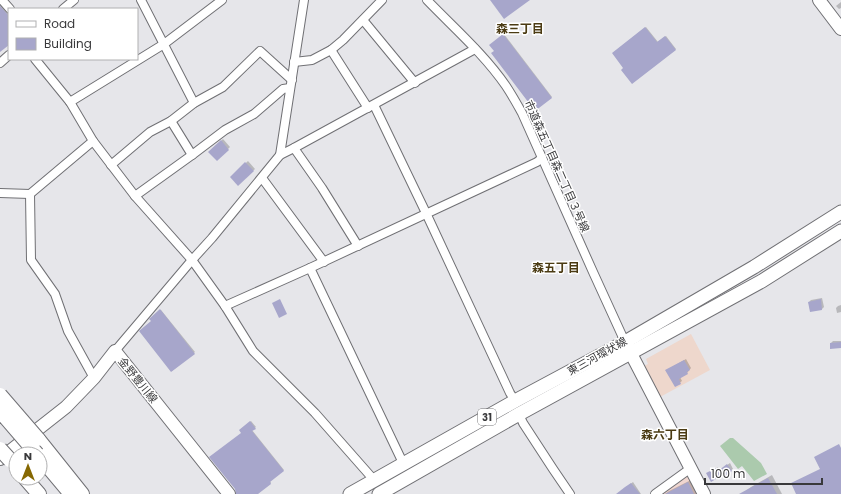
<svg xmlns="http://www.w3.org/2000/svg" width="841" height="494" viewBox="0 0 841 494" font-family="Poppins,'Noto Sans JP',sans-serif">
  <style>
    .commercial { fill: #eed7cc }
    .industrial { fill: #f0d6d0 }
    .green { fill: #abcaad }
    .shadow { fill: #0003 }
    .building { fill: #a7a6cb }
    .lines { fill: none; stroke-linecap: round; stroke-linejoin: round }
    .minor-casing { stroke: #707074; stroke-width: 10 }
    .secondary-casing { stroke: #707074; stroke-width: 14 }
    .primary-casing { stroke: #707074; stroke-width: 15 }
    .trunk-casing { stroke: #707074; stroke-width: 16 }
    .minor { stroke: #fff; stroke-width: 8 }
    .secondary { stroke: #fff; stroke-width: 12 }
    .primary { stroke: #fff; stroke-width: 13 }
    .trunk { stroke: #fff; stroke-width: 14 }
    .trunk-bridge-casing { stroke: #707074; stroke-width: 16; stroke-linecap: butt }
    .trunk-bridge { stroke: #fff; stroke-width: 14 }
    .labels { text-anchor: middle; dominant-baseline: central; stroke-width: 3; stroke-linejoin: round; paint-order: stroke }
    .shield { fill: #fff; stroke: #747476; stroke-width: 1 }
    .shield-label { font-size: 10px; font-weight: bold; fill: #39393b }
    .street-label { font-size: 11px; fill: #39393b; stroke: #fff }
    .neighbourhood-label { font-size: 12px; font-weight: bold; fill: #4b3b13; stroke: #fff }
  </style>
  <rect width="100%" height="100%" fill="#e6e6ea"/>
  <path class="commercial" d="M691,334L710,370L660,397L644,366L648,364L646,359Z"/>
  <path class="industrial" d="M689,475L698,494H660L686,476Z"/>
  <path class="green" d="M730,438H733L761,463L767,474L754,481L742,466L738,469L720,446Z"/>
  <g class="shadow">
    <path d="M841,2V8L839,9L836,6Z"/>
    <path d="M0,4L9,15V43L0,51Z"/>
    <path d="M646,27L658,42L666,36L676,49L632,83L625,68L613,53Z"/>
    <path d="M504,34L552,97L535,110L491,45Z"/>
    <path d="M223,139L230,147L217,160L209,152Z"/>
    <path d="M248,161L255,169L238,184L231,177Z"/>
    <path d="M822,298L824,307L822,309L811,311L809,302L811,300Z"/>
    <path d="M841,305V312L837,313L836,308L838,306Z"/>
    <path d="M161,310L195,352L172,371L152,321L150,319Z"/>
    <path d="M833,341H841V347L831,343Z"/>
    <path d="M686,359L691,368L687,373L680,377L682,381L675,386L667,370Z"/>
    <path d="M251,421L256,427L252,430L284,470L270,481L271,483L256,494H237L242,433L240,430Z"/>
    <path d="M730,463L733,469L725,475L724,473L710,472L718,467L720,470Z"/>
    <path d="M772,475L782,494H749L747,490L751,487Z"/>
    <path d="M691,480L699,494H665L669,491Z"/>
    <path d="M633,482L641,494H617Z"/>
  </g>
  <g class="building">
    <path d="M490,0H530L504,19Z"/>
    <path d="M0,6L9,16V45L0,52Z"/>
    <path d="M645,27L657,42L665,36L676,50L632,84L621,70L623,68L612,53Z"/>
    <path d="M503,34L552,98L535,111L491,53L494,51L489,45Z"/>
    <path d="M221,140L229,150L217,161L208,152Z"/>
    <path d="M245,162L254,171L238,186L230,177Z"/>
    <path d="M280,299L287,314L279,318L272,303Z"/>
    <path d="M821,299L822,310L810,312L808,302Z"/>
    <path d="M160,309L195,354L171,372L139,331L151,321L149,319Z"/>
    <path d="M841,342V348L830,349V343Z"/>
    <path d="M684,360L690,370L687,372L688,374L679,379L681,384L675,387L665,370Z"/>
    <path d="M250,421L256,429L252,431L284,471L270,482L271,484L258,494H236L235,489L209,457L241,433L239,430Z"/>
    <path d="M839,444L841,448V494H796L791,483L820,469L814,457Z"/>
    <path d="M727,464L732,471L725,476L724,474L711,482L706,473L716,468L718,471Z"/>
    <path d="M768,478L777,494H739Z"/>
    <path d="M688,482L694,494H664H665Z"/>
    <path d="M631,483L640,494H616L625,487Z"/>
  </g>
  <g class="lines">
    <defs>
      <g id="minor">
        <path d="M2,0L10,9"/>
        <path d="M141,0L194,103"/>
        <path d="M427,0C454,28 484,54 506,86C512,95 517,104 522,113L593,272L625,342"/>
        <path d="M63,9L74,0"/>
        <path d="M363,20L415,83"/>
        <path d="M331,50L368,108"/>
        <path d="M35,59L70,102L93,141L135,196L192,260L225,306L253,351L315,413L374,480"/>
        <path d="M294,62L312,60L331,50L343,40L382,0"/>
        <path d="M0,63L9,55"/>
        <path d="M70,102L164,44L222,0"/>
        <path d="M374,105L426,213L510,393L515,401"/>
        <path d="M171,121L192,155"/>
        <path d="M294,148L322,188L358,246"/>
        <path d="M280,155L304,0"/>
        <path d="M111,165L150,132L171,121L194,103L223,87L260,51L292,80"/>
        <path d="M262,178L324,262"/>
        <path d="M0,193L30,194L93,141"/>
        <path d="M30,194L31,260L55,294L68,331L94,378"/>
        <path d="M135,196L192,155L225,130L254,114L283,89L290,88"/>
        <path d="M310,268L403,463"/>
        <path d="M225,306L310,268L537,162L542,158"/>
        <path d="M115,351L192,260L212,238L280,155L294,148L475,49"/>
        <path d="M519,414L523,423L553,469L570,494"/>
        <path d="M655,494L691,468"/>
      </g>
      <g id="secondary">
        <path d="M819,0L841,29"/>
        <path d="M626,344L704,494"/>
        <path d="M0,459L66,407L94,378L115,351L229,494"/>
      </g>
      <g id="primary">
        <path d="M350,494L515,401L625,342L754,267L841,212"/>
        <path d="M379,494L519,414L762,281L841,231"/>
      </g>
      <g id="trunk">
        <path d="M38,439L82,494"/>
        <path d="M40,457L71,494"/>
        <path d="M25,478L39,494"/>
      </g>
    </defs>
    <use href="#minor" class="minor-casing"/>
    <use href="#secondary" class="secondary-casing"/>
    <use href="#primary" class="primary-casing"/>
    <use href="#trunk" class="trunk-casing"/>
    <use href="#minor" class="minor"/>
    <use href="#secondary" class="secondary"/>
    <use href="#primary" class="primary"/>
    <use href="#trunk" class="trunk"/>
    <defs>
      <g id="trunk-bridge">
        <path d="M0,395L38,439"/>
        <path d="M0,411L37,454"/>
        <path d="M0,449L10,460"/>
      </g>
    </defs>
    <use href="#trunk-bridge" class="trunk-bridge-casing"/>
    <use href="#trunk-bridge" class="trunk-bridge"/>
  </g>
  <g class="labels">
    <rect class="shield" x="478" y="409" width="18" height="16" rx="3"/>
    <g class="shield-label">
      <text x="487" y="417">31</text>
    </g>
    <g class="street-label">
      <text transform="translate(557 166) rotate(66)">市道森五丁目森二丁目３号線</text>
      <text transform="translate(597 356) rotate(-29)">東三河環状線</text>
      <text transform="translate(138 380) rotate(51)">金野豊川線</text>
    </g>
    <g class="neighbourhood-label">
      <text x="520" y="28">森三丁目</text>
      <text x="556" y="267">森五丁目</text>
      <text x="665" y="434">森六丁目</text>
    </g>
  </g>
  <rect x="8" y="8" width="130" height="52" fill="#ffffff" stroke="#b0b0b1"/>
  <rect x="16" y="21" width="20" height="6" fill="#ffffff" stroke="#b0b0b1"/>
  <text x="44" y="28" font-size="12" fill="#39393b">Road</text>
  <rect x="16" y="38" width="20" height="12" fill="#a7a6cb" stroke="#b0b0b1"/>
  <text x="44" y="48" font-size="12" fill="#39393b">Building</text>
  <g transform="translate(28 466)"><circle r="19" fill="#ffffff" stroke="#b0b0b1"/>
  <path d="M0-3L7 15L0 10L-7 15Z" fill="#866802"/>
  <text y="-6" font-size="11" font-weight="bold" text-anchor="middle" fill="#39393b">N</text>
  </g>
  <path d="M705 478v6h117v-6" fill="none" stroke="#39393b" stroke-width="2"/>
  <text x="711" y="478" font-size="12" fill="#39393b" stroke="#ffffff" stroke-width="3" paint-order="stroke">100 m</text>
</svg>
